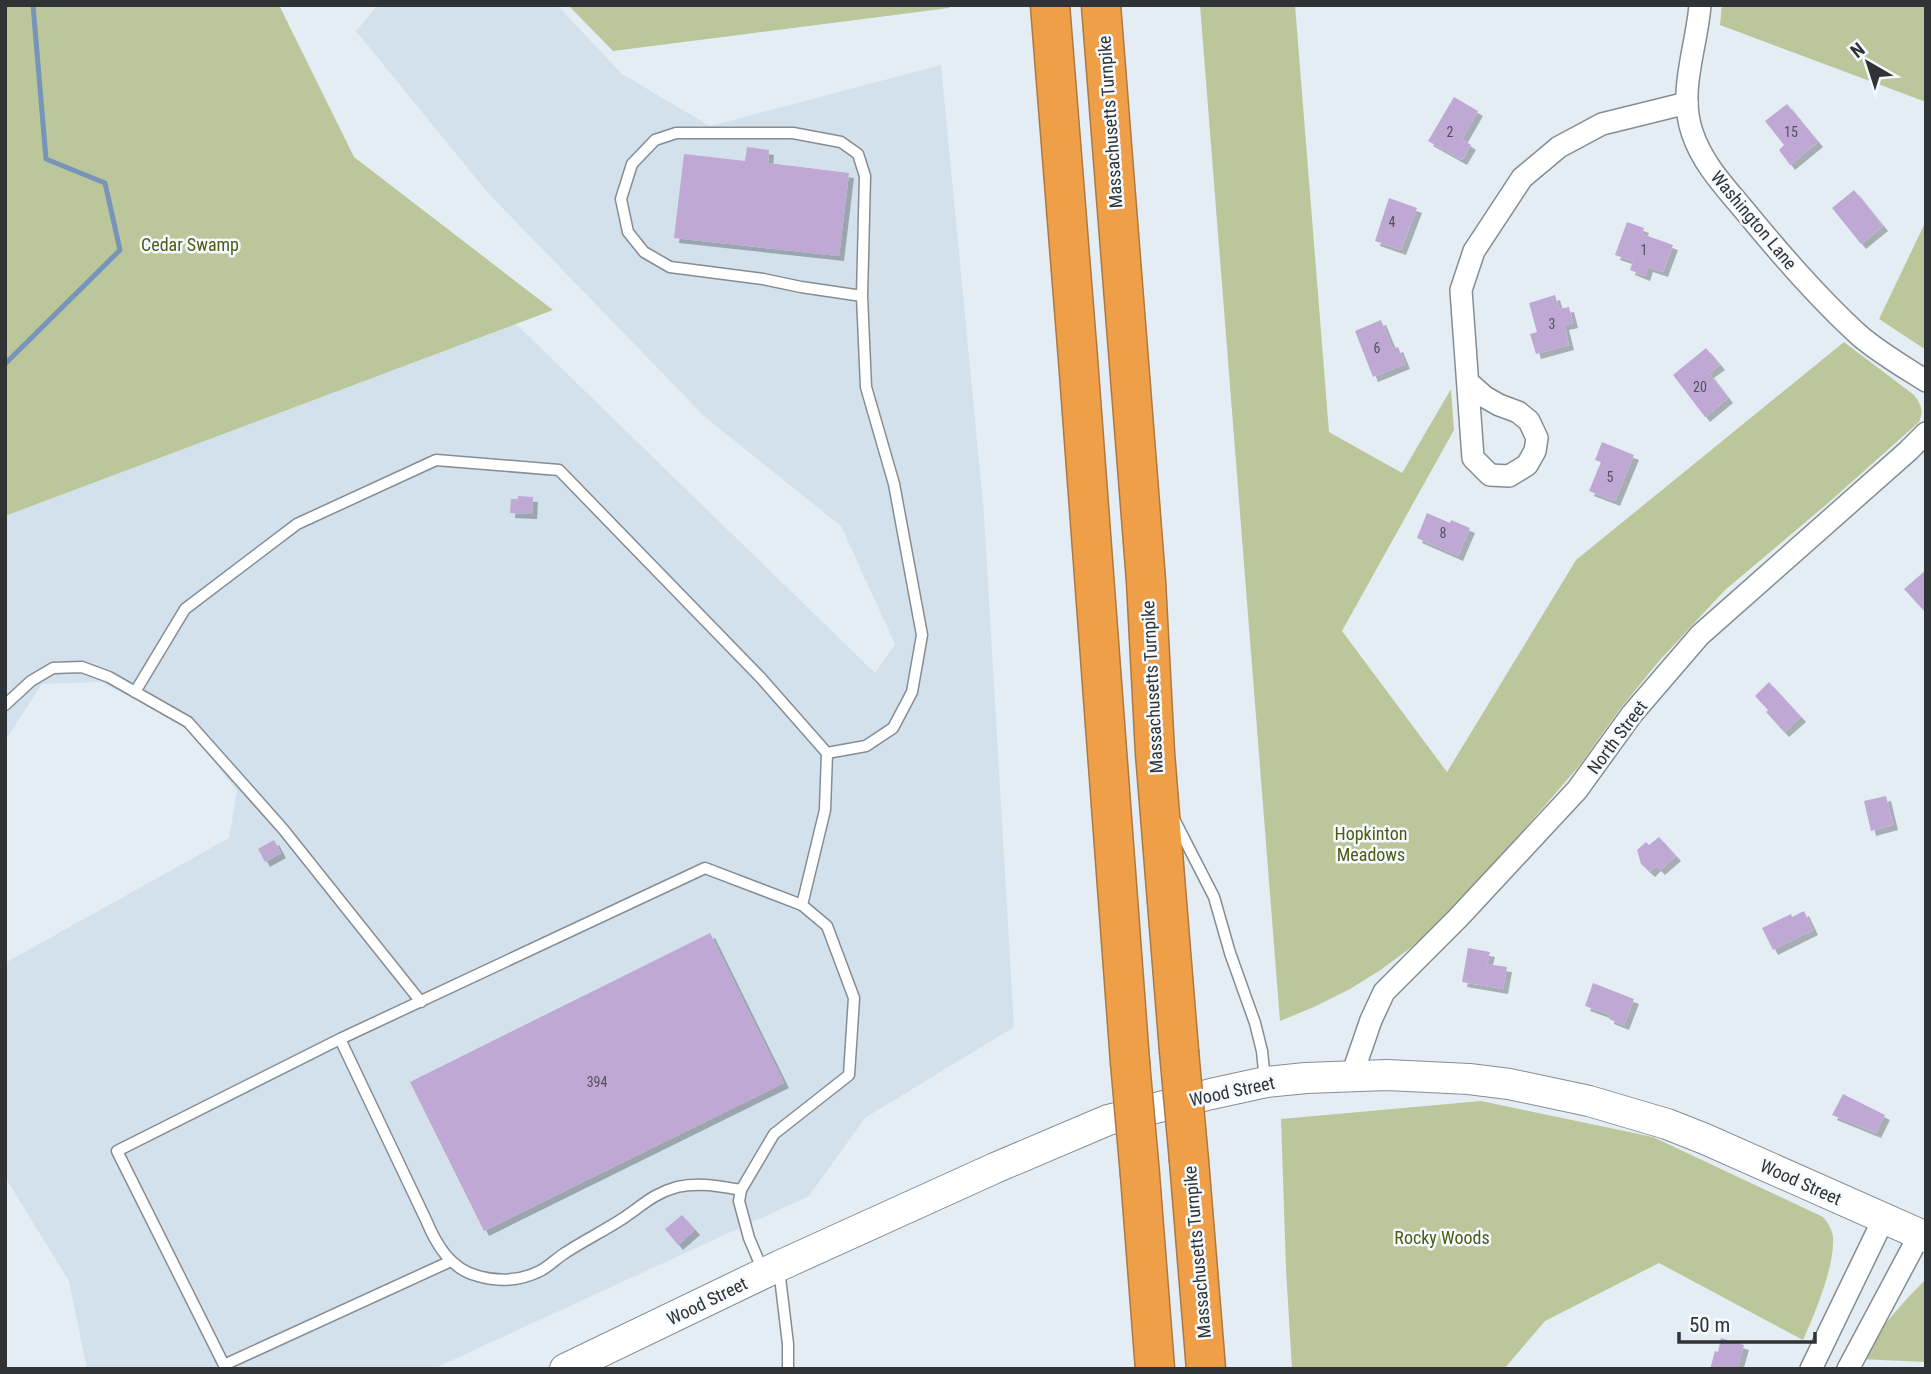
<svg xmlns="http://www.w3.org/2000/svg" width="1931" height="1374" viewBox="0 0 1931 1374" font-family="'Roboto Condensed',sans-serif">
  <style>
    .built { fill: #d3e1ed }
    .green { fill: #bbc79b }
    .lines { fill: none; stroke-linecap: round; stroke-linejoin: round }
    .stream { stroke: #7794ba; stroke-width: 5 }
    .building { fill: #bfa9d4; filter: url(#shadow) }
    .service-casing { stroke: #858d93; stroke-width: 13 }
    .minor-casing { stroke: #858d93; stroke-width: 24 }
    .secondary-casing { stroke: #858d93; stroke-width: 32 }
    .motorway-casing { stroke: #ac7942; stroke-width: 41 }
    .service { stroke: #fff; stroke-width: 10 }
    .minor { stroke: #fff; stroke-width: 21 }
    .secondary { stroke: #fff; stroke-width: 30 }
    .motorway { stroke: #ef9f48; stroke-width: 38 }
    .motorway-bridge-casing { stroke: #ac7942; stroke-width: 41; stroke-linecap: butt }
    .motorway-bridge { stroke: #ef9f48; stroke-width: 38 }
    .labels { text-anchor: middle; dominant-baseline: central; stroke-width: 5; stroke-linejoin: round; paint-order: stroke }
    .number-label { font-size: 14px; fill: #54505e }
    .street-label { font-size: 18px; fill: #303336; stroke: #f5fafe }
    .park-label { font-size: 18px; fill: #4e5c13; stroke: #f5fafe }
  </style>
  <defs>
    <filter id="shadow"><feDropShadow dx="5" dy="5" stdDeviation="0" flood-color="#0004"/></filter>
  </defs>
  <rect width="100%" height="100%" fill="#e4edf4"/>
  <path class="built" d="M378,5H557L622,74L710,126L941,65L984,514L1014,1027L865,1118L809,1196L433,1369H87L69,1281L5,1177V963L229,838L237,791L186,726L101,682L42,684L5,741V516L516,324L875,673L895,644L841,526L705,417L488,193L356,31Z"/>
  <g class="green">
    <path d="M5,5H279L354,157L553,310L5,516Z"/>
    <path d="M568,5H949V8L613,51Z"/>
    <path d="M1200,5H1295L1329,432L1402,473L1451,389L1454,430L1342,631L1447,772L1576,560L1844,342L1914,395C1921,404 1924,411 1919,422L1827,504L1725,590L1697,620L1659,661L1620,709L1579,766L1485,875L1442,922L1409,949L1382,969L1350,989L1314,1007L1280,1021Z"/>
    <path d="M1722,5H1926V102L1720,25Z"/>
    <path d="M1926,221V350L1879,319Z"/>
    <path d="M1481,1101L1653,1137L1823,1217C1828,1223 1832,1229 1833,1237C1835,1266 1815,1313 1803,1340L1659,1263L1545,1321L1504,1369H1292L1286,1269L1281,1119Z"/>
    <path d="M1926,1279V1362L1860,1359C1879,1329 1901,1304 1926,1279Z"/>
  </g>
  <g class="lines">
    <path class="stream" d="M5,364L120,250L105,183L46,159L33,5"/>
  </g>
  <g class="building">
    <path d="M1454,97L1478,111L1462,139L1471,145L1462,160L1428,141Z"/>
    <path d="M1787,104L1818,142L1790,165L1779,150L1784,145L1765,121Z"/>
    <path d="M747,147L769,150L768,163L849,173L839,256L674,238L684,154L745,161Z"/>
    <path d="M1854,190L1883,226L1861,244L1832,208Z"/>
    <path d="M1389,198L1417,208L1401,250L1375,241Z"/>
    <path d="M1627,222L1644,228L1642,234L1673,245L1663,272L1648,267L1645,276L1630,270L1633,261L1615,255Z"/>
    <path d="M1555,295L1559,309L1569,307L1573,323L1564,325L1569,345L1536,354L1530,334L1537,332L1529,303Z"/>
    <path d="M1381,320L1393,349L1398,347L1405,364L1373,377L1355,331Z"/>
    <path d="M1706,348L1720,365L1709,373L1728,398L1705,417L1673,375Z"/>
    <path d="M1602,442L1634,455L1615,501L1589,491L1601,462L1595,460Z"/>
    <path d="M518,496L533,497L532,514L510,513L511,499H518Z"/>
    <path d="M1427,513L1450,523L1451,520L1470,528L1458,556L1417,538Z"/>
    <path d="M1926,570V613L1904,589Z"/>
    <path d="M1769,682L1801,717L1784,732L1766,712L1768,710L1755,696Z"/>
    <path d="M1886,796L1893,825L1871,831L1864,801Z"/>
    <path d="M1659,837L1676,856L1660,870L1656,866L1650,872L1641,864L1637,850L1646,842L1649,845Z"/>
    <path d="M274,840L281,853L265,862L258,849Z"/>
    <path d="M1804,911L1813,930L1773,950L1762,928L1791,914L1792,917Z"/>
    <path d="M710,933L784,1083L484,1231L410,1082Z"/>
    <path d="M1468,948L1490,952L1487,964L1507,967L1503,989L1462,982Z"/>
    <path d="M1593,983L1634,999L1624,1025L1609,1019L1610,1015L1585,1006Z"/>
    <path d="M1843,1094L1885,1115L1876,1133L1832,1115Z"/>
    <path d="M682,1215L695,1230L678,1245L665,1229Z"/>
    <path d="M1721,1338L1744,1345L1737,1369H1710L1715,1351L1718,1352Z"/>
  </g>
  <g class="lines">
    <defs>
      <g id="service">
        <path d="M135,692L185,609L297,524L436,460L559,470L761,678L827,753L825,810L802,905L827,926L854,998L849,1075L774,1134L741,1190L739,1201L749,1238L763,1271"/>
        <path d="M5,705L31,681L53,668L82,667L109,677L188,722L283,829L421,1002"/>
        <path d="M827,753L866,746L893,728L912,692L922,635L894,484L866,387L862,296L801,287L763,279L670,267L644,252L628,232L621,199L632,164L655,140L676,133H793L841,142L858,154L865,176L862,296"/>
        <path d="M1174,819L1214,897L1230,953L1255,1023L1262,1051L1265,1080"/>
        <path d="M340,1039L117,1151L224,1365L451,1261"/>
        <path d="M741,1190C720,1186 698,1182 677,1187C652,1194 642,1206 622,1219C602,1232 581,1242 562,1255C555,1260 548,1267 540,1271C520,1281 499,1282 478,1276C450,1269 436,1244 426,1220L340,1039L705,868L802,905"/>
        <path d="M779,1269L788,1344V1369"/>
      </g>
      <g id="minor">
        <path d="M1700,5C1697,46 1678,91 1692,132C1702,163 1724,186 1745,211C1781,255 1818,298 1860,336C1880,353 1904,367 1926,381"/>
        <path d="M1468,382L1485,397L1499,405L1518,412L1529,421L1537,438L1535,451L1527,465L1509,476L1490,475L1473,458L1461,290L1474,251L1522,178L1559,147L1602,124L1687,103"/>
        <path d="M1352,1075L1371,1020L1384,992L1458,918L1577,790L1632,714L1700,635L1908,451L1926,433"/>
        <path d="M1811,1369L1884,1218"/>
        <path d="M1848,1369L1920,1234"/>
      </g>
      <path id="secondary" d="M565,1369L779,1266L995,1168L1108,1120L1211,1094L1266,1082L1306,1078L1387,1075L1469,1079L1509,1084L1589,1101L1667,1124L1705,1139L1926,1237"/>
      <g id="motorway">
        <path d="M1050,5L1078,359L1130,1062"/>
        <path d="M1101,5L1146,581L1155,753L1179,1051"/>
        <path d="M1189,1161L1206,1369"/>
        <path d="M1140,1175L1155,1369"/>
      </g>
    </defs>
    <use href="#service" class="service-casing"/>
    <use href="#minor" class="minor-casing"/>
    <use href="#secondary" class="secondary-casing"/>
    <use href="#motorway" class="motorway-casing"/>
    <use href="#service" class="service"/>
    <use href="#minor" class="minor"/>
    <use href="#secondary" class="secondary"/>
    <use href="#motorway" class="motorway"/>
    <defs>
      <g id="motorway-bridge">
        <path d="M1179,1051L1189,1161"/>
        <path d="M1130,1062L1140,1175"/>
      </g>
    </defs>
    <use href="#motorway-bridge" class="motorway-bridge-casing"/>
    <use href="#motorway-bridge" class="motorway-bridge"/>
  </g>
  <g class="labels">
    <g class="number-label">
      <text x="1450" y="132">2</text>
      <text x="1791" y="132">15</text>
      <text x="1392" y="222">4</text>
      <text x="1644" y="250">1</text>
      <text x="1552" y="324">3</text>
      <text x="1377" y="348">6</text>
      <text x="1700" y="387">20</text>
      <text x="1610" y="477">5</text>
      <text x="1443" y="533">8</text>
      <text x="597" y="1082">394</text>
    </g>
    <g class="street-label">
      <text transform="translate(1110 122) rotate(-94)">Massachusetts Turnpike</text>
      <text transform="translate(1754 220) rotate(50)">Washington Lane</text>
      <text transform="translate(1152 687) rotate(-93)">Massachusetts Turnpike</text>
      <text transform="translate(1617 737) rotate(-53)">North Street</text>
      <text transform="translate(1232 1091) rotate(-12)">Wood Street</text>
      <text transform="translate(1801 1182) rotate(24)">Wood Street</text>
      <text transform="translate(1197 1252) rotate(-95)">Massachusetts Turnpike</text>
      <text transform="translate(707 1301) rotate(-26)">Wood Street</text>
    </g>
    <g class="park-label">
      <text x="190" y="244">Cedar Swamp</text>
      <text x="1371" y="833">Hopkinton<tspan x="1371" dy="21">Meadows</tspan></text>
      <text x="1442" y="1237">Rocky Woods</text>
    </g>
  </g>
  <rect width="1931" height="1374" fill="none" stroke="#303336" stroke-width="14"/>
  <g transform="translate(1868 63) rotate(321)" stroke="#f5fafe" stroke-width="5" paint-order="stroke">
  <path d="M0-5L12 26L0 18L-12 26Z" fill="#303336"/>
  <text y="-10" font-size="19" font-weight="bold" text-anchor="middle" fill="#303336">N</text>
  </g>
  <path d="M1679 1332v10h136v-10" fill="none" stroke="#303336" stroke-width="3.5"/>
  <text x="1689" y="1332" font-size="21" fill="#303336" stroke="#f5fafe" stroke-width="5" paint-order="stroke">50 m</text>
</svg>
